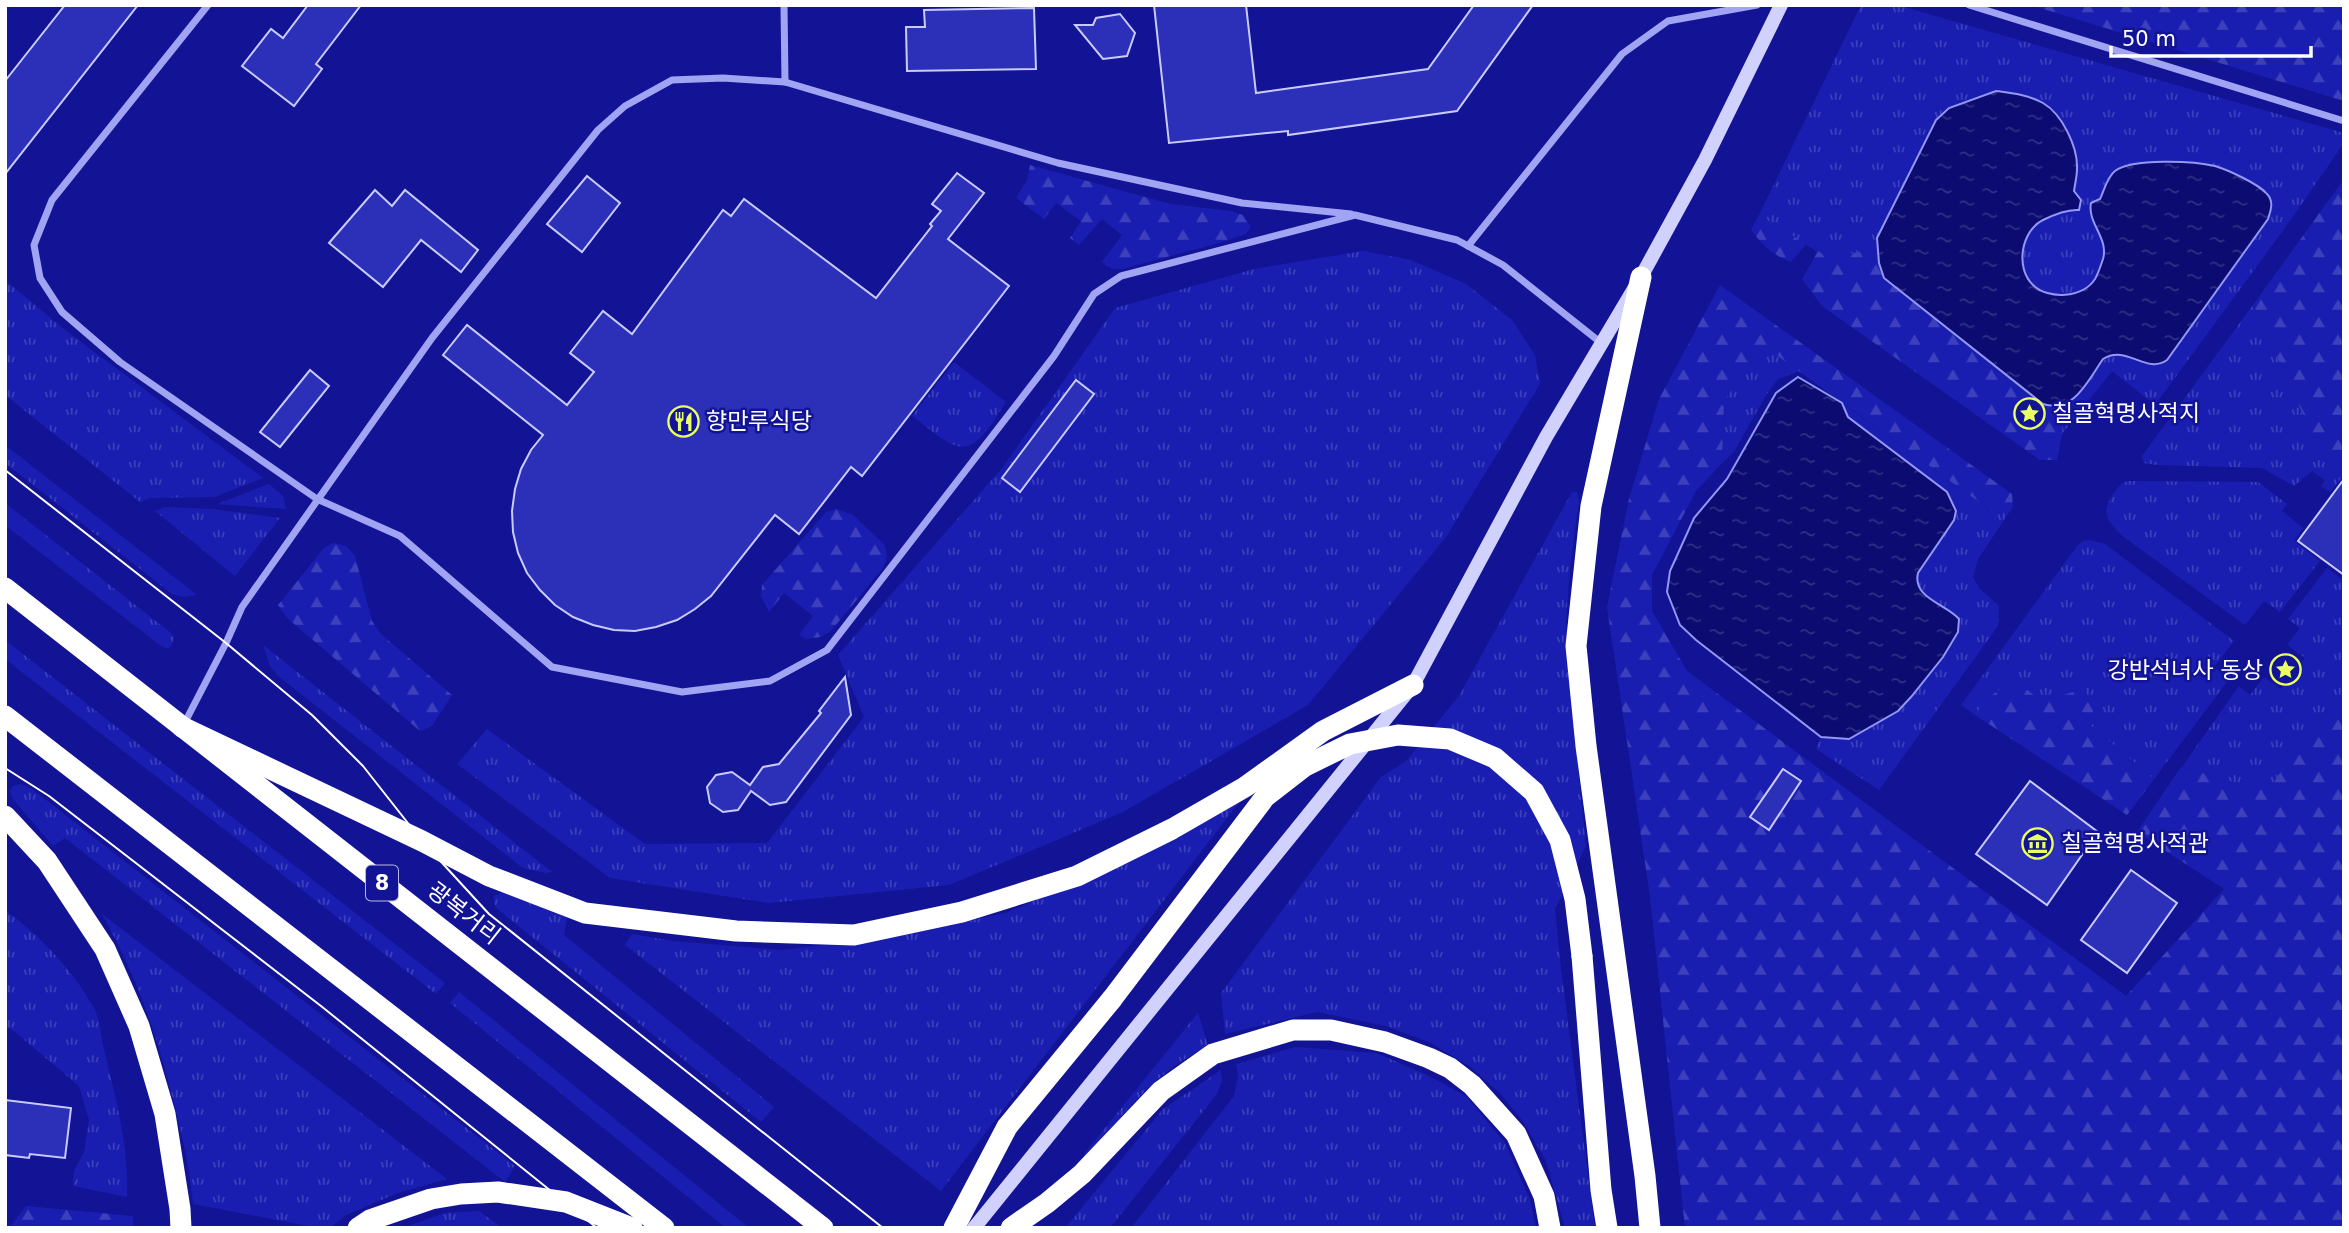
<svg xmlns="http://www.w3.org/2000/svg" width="2349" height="1233" viewBox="0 0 2349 1233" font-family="'DejaVu Sans','Noto Sans KR',sans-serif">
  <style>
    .grass { fill: url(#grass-tufts) }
    .forest { fill: url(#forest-firs) }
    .water { fill: url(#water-ripples); stroke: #9397f6; stroke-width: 2 }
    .building { fill: #2c30b9; stroke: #c9cbfd; stroke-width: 2 }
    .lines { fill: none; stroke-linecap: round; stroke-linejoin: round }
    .street { stroke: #a1a4f3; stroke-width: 7 }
    .secondary { stroke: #d0d1fd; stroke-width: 14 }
    .highway { stroke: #fff; stroke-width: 21 }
    .tram { stroke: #fff; stroke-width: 2 }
    .highway-bridge { stroke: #fff; stroke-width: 21 }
    .labels { text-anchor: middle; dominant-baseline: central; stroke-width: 5; stroke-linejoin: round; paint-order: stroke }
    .shield { fill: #121495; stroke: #b8b8df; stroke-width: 2 }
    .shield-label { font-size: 21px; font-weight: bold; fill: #fff }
    .poi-label { font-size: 23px; fill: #fff; stroke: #121495; text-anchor: start }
    .street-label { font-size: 23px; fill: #fff; stroke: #121495 }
  </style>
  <defs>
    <pattern id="grass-tufts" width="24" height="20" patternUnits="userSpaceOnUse" patternTransform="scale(1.75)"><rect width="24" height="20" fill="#191eb0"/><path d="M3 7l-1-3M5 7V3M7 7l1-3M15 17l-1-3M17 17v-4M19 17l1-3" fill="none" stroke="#3c40bc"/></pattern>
    <pattern id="forest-firs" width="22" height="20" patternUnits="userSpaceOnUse" patternTransform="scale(1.75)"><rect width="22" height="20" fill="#191eb0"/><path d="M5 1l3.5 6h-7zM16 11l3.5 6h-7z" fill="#3c40bc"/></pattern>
    <pattern id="water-ripples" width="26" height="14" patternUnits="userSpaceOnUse" patternTransform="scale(1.75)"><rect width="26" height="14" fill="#0b0b71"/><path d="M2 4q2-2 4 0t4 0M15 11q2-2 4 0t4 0" fill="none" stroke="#303086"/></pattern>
  </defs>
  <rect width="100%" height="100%" fill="#121495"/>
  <g class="grass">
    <path d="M1861,5H1897L2344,133V143L2287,225L2155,405L2112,371L2062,434V406C2083,394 2097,353 2119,354C2130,354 2142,361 2152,365L2109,179L2100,199L2091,204C2085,229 2119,241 2095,279C2090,287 2082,291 2073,293C2027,307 2004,247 2038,223C2047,216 2063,211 2073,209L2077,168L2068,134L2055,113L2043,103L2014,93L1936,120L1877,238L1879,263L1862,251L1829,259L1759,215Z"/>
    <path d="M1363,251L1411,260L1466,284L1512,320L1535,355L1540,384L1446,537L1308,705L1123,812L949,885L769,903L610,878L457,764L487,729L645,844L767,843L864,717L838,655L1003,467L1115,308L1254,269Z"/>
    <path d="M5,280L65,330L263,478L214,497L150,498L140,502L5,395Z"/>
    <path d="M2253,305L2324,460L2344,472V475L2330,492L2321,486L2325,480L2312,471L2294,486L2262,468L2157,465L2144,463L2142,456Z"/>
    <path d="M1763,344L1799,371L1778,379L1766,395L1734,452L1722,463L1724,401Z"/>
    <path d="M954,362L1006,402C995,417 978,455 954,445C939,439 925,425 912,416Z"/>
    <path d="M1842,403L1990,510L2008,514L1978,559L1973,577L1979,588L1999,606L1998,626L1879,790L1816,749L1821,737L1849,739L1898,711L1943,657L1958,632L1954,614C1939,604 1913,595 1918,574L1956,511L1947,492L1848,417Z"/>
    <path d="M5,445L197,595L183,597L172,594L5,463Z"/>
    <path d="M2127,481L2258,482L2287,504L2282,511L2303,528L2294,541L2320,561L2280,612L2264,601L2245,625L2121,535C2107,519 2100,513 2114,493C2118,487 2120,484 2127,481Z"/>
    <path d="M269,484L283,496L286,509L217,504Z"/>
    <path d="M1572,492H1577L1579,500L1570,567L1566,621L1573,718L1586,846L1555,909L1561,969L1595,1228H1565L1546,1161L1524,1123L1501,1094L1469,1066L1431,1043L1386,1026L1317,1012L1225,1034L1221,993L1381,777L1406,761L1459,696Z"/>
    <path d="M5,503L171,633L174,637L171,647L166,648L161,646L5,525Z"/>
    <path d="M165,507L213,509L280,518L235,576L155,511Z"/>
    <path d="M2090,540L2105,544L2234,641L2214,667L2229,679L2154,779L2091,726L2094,706L2042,701L2022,686L1988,698L1975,715L1961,705L2077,546L2083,541Z"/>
    <path d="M2327,568L2344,581V691L2266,792L2182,767L2239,686L2250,695L2264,677L2281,689L2305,658L2287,645L2300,628L2288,619Z"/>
    <path d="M5,640L445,983L436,994L5,659Z"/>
    <path d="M263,645L552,872L546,873L523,868L278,676L270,666Z"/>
    <path d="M21,784L32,789L59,810L515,1166L505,1182L65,838L53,846L12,798L10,791L13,786Z"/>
    <path d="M1243,797L941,1191L625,945L632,934L673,941L782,950L895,937L1005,913L1101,873L1177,839Z"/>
    <path d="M503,892L567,917L564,935L774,1107L761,1122L495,907L494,896Z"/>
    <path d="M5,910C41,937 72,969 94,1008C100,1020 101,1037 104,1050C116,1098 129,1147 127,1197L73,1186L74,1171L84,1152L89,1120L79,1086L15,1032L5,1026Z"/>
    <path d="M102,914L447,1179L398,1193L346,1215L330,1228H319L193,1204C190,1169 182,1134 173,1099C156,1031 136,975 102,914Z"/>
    <path d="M459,992L749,1228H750H726L450,1003Z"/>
    <path d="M1198,1013L1208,1046C1157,1070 1123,1115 1087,1156L1084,1154Z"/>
    <path d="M1295,1047L1376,1053L1425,1074L1466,1096L1505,1143L1530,1200L1536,1228H1131L1234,1096L1238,1077L1236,1064Z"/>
    <path d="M1221,1070L1222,1081L1217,1094L1110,1228H1065L1163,1109Z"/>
    <path d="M479,1211L502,1228H402L445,1213Z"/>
  </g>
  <g class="forest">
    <path d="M2030,5H2344V101Z"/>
    <path d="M1030,165L1170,204L1231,211L1243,215L1251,227L1246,234L1226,241L1122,269H1112L1102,262L1122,235L1102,219L1079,245L1070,238L1081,221L1056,203L1044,219L1016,198L1027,180Z"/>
    <path d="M2344,179V472L2324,460L2253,305Z"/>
    <path d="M1759,215L1806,244L1791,262C1774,256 1762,245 1751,230Z"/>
    <path d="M1818,251L1829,259L1862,251L1879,263L1884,278L1889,282L2043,404L2053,407L2062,406V434L2057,460H2040L1822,306L1802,279Z"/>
    <path d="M1720,285L2012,494L2013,507L2008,514L1990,510L1763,345L1724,401L1722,463L1696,491L1652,575V611L1687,671L2126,996L2224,889L2137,832L2181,767L2266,791L2344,691V1228H1685L1650,896L1607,607L1629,499L1659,399Z"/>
    <path d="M837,509L853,515L885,545L887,557L883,568L831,631L820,637L806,639L799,635L813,616L784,593L769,612L761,596L762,585L826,512Z"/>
    <path d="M333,543L346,546L355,556L372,621L381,634L452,695L432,726L420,731L287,618L278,605L324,548Z"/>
    <path d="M2007,684L2022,686L2042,701L2084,689L2094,706L2091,726L2154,779L2127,815L1975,715L1988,698Z"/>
    <path d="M26,1206L133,1216V1228H9Z"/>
  </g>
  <g class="water">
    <path d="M1996,91C2011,93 2029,95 2043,103C2062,114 2078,147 2077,169C2077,176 2075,184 2074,191L2081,200L2079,210C2067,209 2053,215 2043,220C2021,231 2015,268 2033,285C2048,300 2083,298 2095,279C2098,274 2101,265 2103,259C2109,238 2087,223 2091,203L2100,199C2104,191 2107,177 2115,171C2132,158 2194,161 2215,166C2228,170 2259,184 2267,194C2274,201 2271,210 2268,219L2167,360C2146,375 2127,344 2103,359C2087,382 2074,413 2043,404L1889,282L1884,278L1879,263L1877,238L1936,120L1949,108Z"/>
    <path d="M1798,377L1842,403L1848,417L1947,492L1956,511L1954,520L1918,573C1912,598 1946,604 1959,619L1958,632L1943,657L1911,697L1898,711L1849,739L1821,737L1696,640L1680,625L1667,592L1670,571L1694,518L1727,479L1776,393Z"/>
  </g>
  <g class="building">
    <path d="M65,5H138L5,174V81Z"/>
    <path d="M308,5H361L316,64L322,69L294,106L242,66L271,29L283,38Z"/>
    <path d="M1154,5H1246L1256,93L1428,69L1474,5H1533L1457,111L1288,135V131L1169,143Z"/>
    <path d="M1034,8L1036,69L907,71L906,27H925L924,10Z"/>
    <path d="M1120,14L1135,33L1127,56L1103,59L1075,25H1093L1096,18Z"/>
    <path d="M957,173L984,193L948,239L1009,286L862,476L851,467L799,534L775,515L711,596L695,609L677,620L656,627L635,631L614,630L593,625L573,617L555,605L540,590L527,573L518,553L513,532L512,511L515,489L521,469L531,450L543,435L443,355L467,325L567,405L594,372L570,353L603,311L632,334L723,210L731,216L744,199L876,298L932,226L930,224L941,211L932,204Z"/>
    <path d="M587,176L620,203L582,252L547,224Z"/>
    <path d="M375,190L392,206L405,190L478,250L461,272L421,240L383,287L329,243Z"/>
    <path d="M310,370L329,386L280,447L260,432Z"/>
    <path d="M1076,380L1094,394L1020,492L1002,478Z"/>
    <path d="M2344,479V575L2298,541Z"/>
    <path d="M845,677L851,715L786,802L770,805L751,791L738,810L723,812L710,803L707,787L716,775L732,772L750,785L763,767L779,764L821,713L819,711Z"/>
    <path d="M1783,769L1801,781L1769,830L1750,817Z"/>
    <path d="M2030,781L2098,832L2047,905L1976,854Z"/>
    <path d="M2131,870L2177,903L2127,973L2081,940Z"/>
    <path d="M5,1100L71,1108L65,1158L30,1154L29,1158L5,1155Z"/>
  </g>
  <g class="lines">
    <g class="street">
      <path d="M208,5L52,200L34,245L40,278L62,312L120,362L317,499L400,536L552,667L682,692L770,681L827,650L1054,356L1094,294L1121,276L1355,215L1457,240L1503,265L1600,342"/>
      <path d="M784,5L785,82"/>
      <path d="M1969,5L2344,121"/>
      <path d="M1468,246L1622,54L1668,21L1757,5"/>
      <path d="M183,726L226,643L242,607L432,338L598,130L625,106L672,80L723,78L785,82L1058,163L1242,203L1351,214"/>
    </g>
    <path class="secondary" d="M974,1228L1413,685L1546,437L1641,277L1705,160L1781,5"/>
    <g class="highway">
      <path d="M1641,277L1591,506L1576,646L1586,746L1645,1176L1650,1228"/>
      <path d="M5,588L823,1228"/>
      <path d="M5,716L664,1228"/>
      <path d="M182,727L422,841L489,876L585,913L736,931L854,935L962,912L1077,876L1172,829L1245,787L1323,731L1413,685"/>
      <path d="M5,816L47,861L105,949L139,1026L165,1114L180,1209L181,1228"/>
      <path d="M1582,956L1601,1190L1607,1228"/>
      <path d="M358,1228L370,1220L431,1199L461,1194L498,1192L566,1202L632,1228"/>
      <path d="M954,1228L1007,1127L1112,999"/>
      <path d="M1011,1228L1047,1203L1082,1174L1161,1091L1213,1054L1293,1030H1331L1385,1042L1429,1058L1450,1068L1472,1085L1516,1134L1544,1196L1550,1228"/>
    </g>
    <g class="tram">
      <path d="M5,470L226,643L312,715L363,766L422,841L489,914L883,1228"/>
      <path d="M5,768L49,796L321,1006L597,1228"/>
    </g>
    <path class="highway-bridge" d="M1112,999L1265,797L1305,766L1350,744L1398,735L1450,739L1495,758L1534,792L1560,840L1575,899L1582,956"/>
  </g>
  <defs>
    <symbol id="sight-ring" viewBox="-11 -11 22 22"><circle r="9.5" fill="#121495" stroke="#eaff63" stroke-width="1.5"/><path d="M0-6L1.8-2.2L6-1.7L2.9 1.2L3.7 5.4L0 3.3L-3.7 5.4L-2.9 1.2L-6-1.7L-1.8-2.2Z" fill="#eaff63"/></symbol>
    <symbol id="restaurant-ring" viewBox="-11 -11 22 22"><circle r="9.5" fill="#121495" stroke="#eaff63" stroke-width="1.5"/><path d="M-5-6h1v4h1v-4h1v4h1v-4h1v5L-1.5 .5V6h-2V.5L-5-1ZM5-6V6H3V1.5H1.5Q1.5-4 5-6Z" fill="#eaff63"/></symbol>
    <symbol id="museum-ring" viewBox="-11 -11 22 22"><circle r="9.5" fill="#121495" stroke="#eaff63" stroke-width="1.5"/><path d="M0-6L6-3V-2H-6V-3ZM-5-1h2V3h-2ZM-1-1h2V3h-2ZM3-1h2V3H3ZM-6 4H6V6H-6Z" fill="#eaff63"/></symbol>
  </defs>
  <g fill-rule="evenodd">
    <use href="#sight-ring" x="2012" y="396" width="35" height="35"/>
    <use href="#restaurant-ring" x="666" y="404" width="35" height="35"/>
    <use href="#sight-ring" x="2268" y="652" width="35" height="35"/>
    <use href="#museum-ring" x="2020" y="826" width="35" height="35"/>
  </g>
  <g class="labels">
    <rect class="shield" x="366" y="865.5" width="32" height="35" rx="5"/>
    <g class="shield-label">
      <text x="382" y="883">8</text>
    </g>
    <g class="poi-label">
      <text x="2052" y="413">칠골혁명사적지</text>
      <text x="706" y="421">향만루식당</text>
      <text x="2263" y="670" text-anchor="end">강반석녀사 동상</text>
      <text x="2061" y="843">칠골혁명사적관</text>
    </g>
    <g class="street-label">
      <text transform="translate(464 913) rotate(38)">광복거리</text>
    </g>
  </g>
  <rect width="2349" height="1233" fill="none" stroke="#ffffff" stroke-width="14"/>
  <path d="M2111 46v10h200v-10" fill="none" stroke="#ffffff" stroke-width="3.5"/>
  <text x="2122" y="46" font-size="21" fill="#ffffff" stroke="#121495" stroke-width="5" paint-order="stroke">50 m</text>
</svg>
